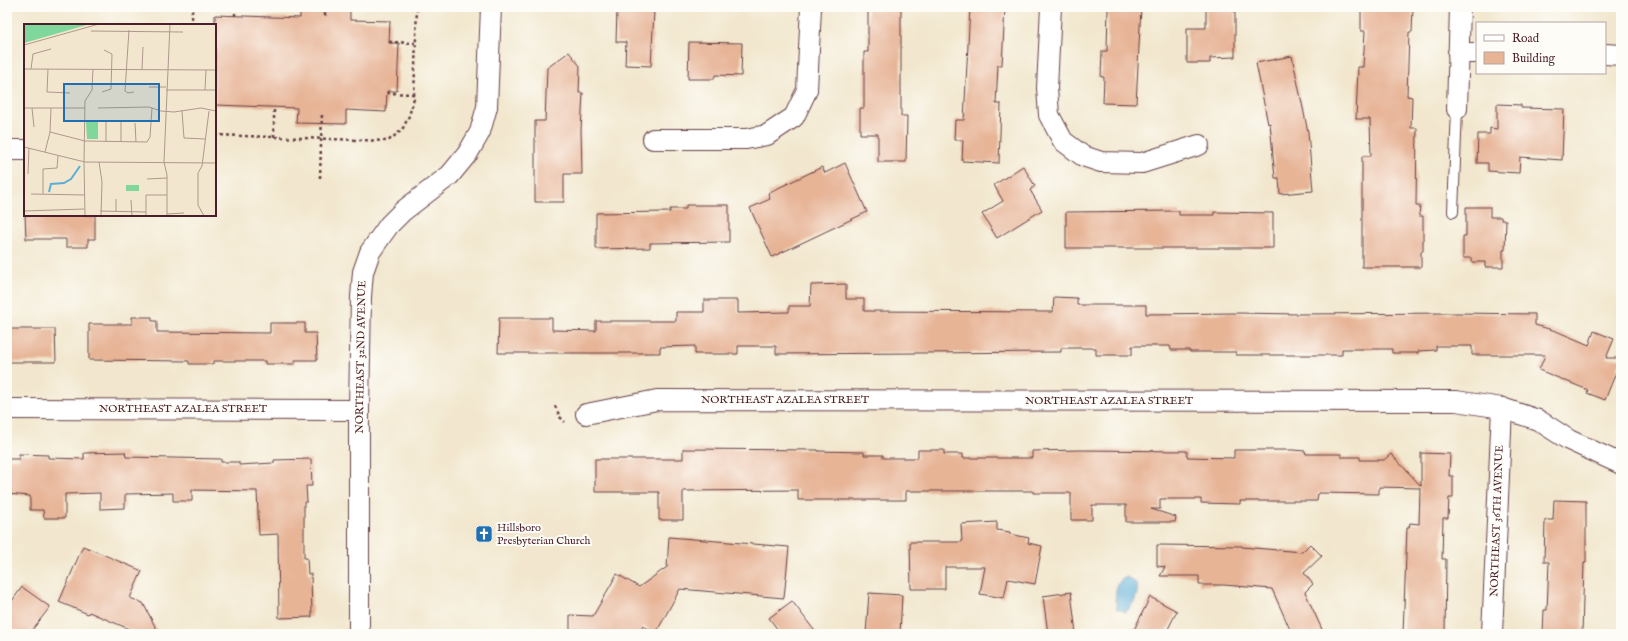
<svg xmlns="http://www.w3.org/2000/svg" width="1628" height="641" viewBox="0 0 1628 641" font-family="'IM FELL English',serif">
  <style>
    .water { fill: #5caed7; stroke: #536681 }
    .building { fill: #e7b496 }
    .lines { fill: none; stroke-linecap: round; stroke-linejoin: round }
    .service-casing { stroke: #633d43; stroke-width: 12 }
    .minor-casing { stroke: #633d43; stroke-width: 22 }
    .path { stroke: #633d43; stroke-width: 2.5; stroke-dasharray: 3 3; stroke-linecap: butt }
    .service { stroke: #fff; stroke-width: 10 }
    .minor { stroke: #fff; stroke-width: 20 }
    .labels { text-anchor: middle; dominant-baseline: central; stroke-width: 4; stroke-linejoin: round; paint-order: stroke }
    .street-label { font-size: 11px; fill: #4a1f2b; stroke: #fdfcf7 }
    .poi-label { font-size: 11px; fill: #4a1f2b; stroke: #fdfcf7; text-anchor: start }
    .inset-river { fill: none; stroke: #5caed7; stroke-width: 2 }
    .inset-road { fill: none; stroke: #af978d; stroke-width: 1 }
    .view { fill: #1f6fb2; fill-opacity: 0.15; stroke: #1f6fb2; stroke-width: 2 }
    .inset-edge { fill: none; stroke: #4a1f2b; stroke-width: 2 }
  </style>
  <rect width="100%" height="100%" fill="#fdfcf7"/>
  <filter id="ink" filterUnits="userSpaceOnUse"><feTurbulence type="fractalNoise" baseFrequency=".025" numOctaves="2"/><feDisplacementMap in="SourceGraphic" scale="8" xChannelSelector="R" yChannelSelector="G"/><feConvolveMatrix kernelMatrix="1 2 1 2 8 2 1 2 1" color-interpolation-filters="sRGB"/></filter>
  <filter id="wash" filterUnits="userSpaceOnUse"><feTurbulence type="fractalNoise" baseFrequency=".012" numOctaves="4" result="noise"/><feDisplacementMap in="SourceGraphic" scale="16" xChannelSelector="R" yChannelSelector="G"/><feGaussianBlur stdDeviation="0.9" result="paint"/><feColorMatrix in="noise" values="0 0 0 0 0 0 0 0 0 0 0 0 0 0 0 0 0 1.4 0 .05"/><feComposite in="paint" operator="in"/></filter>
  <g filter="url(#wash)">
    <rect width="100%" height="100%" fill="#f2e7ce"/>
    <path class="water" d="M1127,577L1137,584C1139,596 1134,603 1126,612L1117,609C1115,596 1113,582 1127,577Z"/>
    <g id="blocks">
      <g class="building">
        <path d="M300,7H350V20L390,21L389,43H399L397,91H387L386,112L346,110V124L296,123L297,108L215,105V15L300,18Z"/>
        <path d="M868,7H901V116H907L906,162H878V134H860V108H864V52H868Z"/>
        <path d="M970,7H1005L1002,65H998L996,104H1001L999,163L962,161L963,140H954L955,120H964Z"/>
        <path d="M1108,7H1141L1136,104L1103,103L1104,77H1101L1102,51H1107Z"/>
        <path d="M1206,7H1235V57L1210,58V63H1187V28H1206Z"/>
        <path d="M1361,7H1413L1412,32H1409L1407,96L1412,97L1411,128H1417L1416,206H1420L1419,216H1423V251H1421V267H1362V156H1371L1370,119H1356L1358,67H1363L1365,31H1361Z"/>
        <path d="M617,9L654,11L651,66L625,65L626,42H616Z"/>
        <path d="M689,42L742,43L741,76L715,75L714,79H688Z"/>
        <path d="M569,52L580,66L579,93H583L581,130L582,174H564V202H535V121H545L547,68Z"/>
        <path d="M1292,56L1308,132L1313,191L1280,194L1279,178H1275L1270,123L1268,124L1256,63Z"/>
        <path d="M1497,104L1521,105V108L1564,109L1562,160L1520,157L1519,173L1488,171V163H1477L1478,134H1490V128L1497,129Z"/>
        <path d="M845,163L867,212L772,257L750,208L770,199L768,193L799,178L822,167L825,173Z"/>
        <path d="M1023,166L1035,186L1030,190L1042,210L997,238L982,214L1003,201L994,185Z"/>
        <path d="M686,205H729V242L650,243V248L596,249V213L670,212V209H686Z"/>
        <path d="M1466,207H1490V217H1501V220H1506L1505,250H1503V267H1485V262H1472V258H1463V236H1466Z"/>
        <path d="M1179,211V215H1214V212L1273,213V248H1066V212Z"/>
        <path d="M25,215H95V239H88V247H66V239H26Z"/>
        <path d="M846,284V299H864V311L1053,312L1054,297L1077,298V305H1146V314L1237,313L1299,314L1456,313L1535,314V325L1556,331L1589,345L1594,331L1614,339L1606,358H1621V360L1605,400L1587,393L1588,390L1539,370L1545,355H1472V346H1436V350L1418,351V353H1392V349H1342V355H1236V352H1190L1189,350H1171L1170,346H1132V355H1096V348H1061V352L776,354V346H738V354H695V346L660,347V353H498L499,318H552V330L596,331V321H676V312H704V300H738V313L789,312V306H810L811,285Z"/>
        <path d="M132,317H152V321H157V332L270,333V323H305V333H316L317,360H295V364H265V361H213V364H189V361L89,360V324H132Z"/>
        <path d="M7,329H55L56,362H7Z"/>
        <path d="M683,449L818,450V451L864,452V455H883V458H918V450H944V454H963V458H1032V451L1081,450L1187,451V457L1234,458V450H1293L1305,451L1306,454H1341V457H1360V460H1384L1391,454L1421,486V453L1450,454L1449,476H1453V498H1449L1448,518H1443L1442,559H1446L1445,634H1403L1407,528H1409L1410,523L1419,524L1420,488L1379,487V494L1318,493L1317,501H1240V504L1201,503V499H1160V509H1151L1176,517L1175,522H1126V505H1092V520H1071V493H1033V491H906V500H798V490L683,491V520H659V492H595V459H683Z"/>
        <path d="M125,452L126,457L221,459V462H239V465L274,463V460L311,459L312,486H306L307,502H304V558H307L308,574H311L312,617L279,618L278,534L259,535L257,491L192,490V501H173V493L125,494V508L100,509V493L65,494V518H44L43,510H30V496L7,494V459H19V454L48,455V458L84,459V453Z"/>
        <path d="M1554,500L1586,501V563H1584L1582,634H1543L1544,610H1547L1549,562H1544L1545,520H1553Z"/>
        <path d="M997,522V530L1010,532V534L1029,538L1028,543L1042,546L1035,584L1008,579L1004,598L980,594L985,567H945V589H911L910,542H962L961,524Z"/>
        <path d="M669,537L789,547L784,598L680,589L656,633L643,626L639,634H570V615L593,616L617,574L639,587L667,567Z"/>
        <path d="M1310,544L1322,556L1304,573L1313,584L1305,592L1324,634H1292L1272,589L1224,585H1199V576H1160L1165,567L1157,566V545L1242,546V547L1302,552Z"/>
        <path d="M83,546L142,571L130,598L143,603L159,634H141L89,612L88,614L59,602Z"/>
        <path d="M22,587L50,607L29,634H7V608Z"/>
        <path d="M1071,592L1076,634H1048L1043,596Z"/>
        <path d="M869,593L902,595L900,634H866Z"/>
        <path d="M1150,597L1177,611L1167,631H1164L1163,634H1132Z"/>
        <path d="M792,601L817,634H781L769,618Z"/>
      </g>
    </g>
  </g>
  <g filter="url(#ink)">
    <use href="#blocks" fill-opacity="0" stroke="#633d43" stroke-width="1"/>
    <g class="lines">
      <defs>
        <path id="service" d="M1453,212L1457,109"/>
        <g id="minor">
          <path d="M1051,7L1047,88L1049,115L1063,141L1083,156L1101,162L1142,163L1199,145"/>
          <path d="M1458,53H1477"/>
          <path d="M1605,54L1621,55"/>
          <path d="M1457,109L1460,7"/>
          <path d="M653,139H746L767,135L794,117L807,90L811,7"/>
          <path d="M7,150H25"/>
          <path d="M7,409L359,410"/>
          <path d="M586,414L657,400L1456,401L1502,408L1538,420L1569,440L1621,464"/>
          <path d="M359,634V410L361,297L363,272L370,252L389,225L403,211L450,175L468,153L480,132L487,107L491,7"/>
          <path d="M1492,634L1502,408"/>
        </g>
      </defs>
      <use href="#service" class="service-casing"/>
      <use href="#minor" class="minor-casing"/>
      <g class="path">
        <path d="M235,16V7"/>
        <path d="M325,16V7"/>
        <path d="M192,25V7"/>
        <path d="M389,42L415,43"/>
        <path d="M387,93L414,94"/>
        <path d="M215,135L388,141L402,130L409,116L414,98L417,7"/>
        <path d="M274,137V107"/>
        <path d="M320,178L322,112"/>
        <path d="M555,406L560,417L565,422"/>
      </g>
      <use href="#service" class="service"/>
      <use href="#minor" class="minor"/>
    </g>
  </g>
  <defs>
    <symbol id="church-square" viewBox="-11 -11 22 22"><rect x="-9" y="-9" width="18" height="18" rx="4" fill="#1f6fb2" stroke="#fdfcf7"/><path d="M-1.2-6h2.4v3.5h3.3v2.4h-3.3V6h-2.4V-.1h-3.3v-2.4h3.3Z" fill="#fff"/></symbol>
  </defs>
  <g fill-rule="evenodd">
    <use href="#church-square" x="474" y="524" width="20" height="20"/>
  </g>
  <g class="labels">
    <g class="street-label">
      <text transform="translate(361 357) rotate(-89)">NORTHEAST 32ND AVENUE</text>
      <text x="785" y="400">NORTHEAST AZALEA STREET</text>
      <text x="1109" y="401">NORTHEAST AZALEA STREET</text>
      <text x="183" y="409">NORTHEAST AZALEA STREET</text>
      <text transform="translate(1497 521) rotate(-88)">NORTHEAST 36TH AVENUE</text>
    </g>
    <g class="poi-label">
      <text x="497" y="528">Hillsboro<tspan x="497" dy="13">Presbyterian Church</tspan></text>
    </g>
  </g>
  <g transform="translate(24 24)">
    <rect width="192" height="192" fill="#f2e7ce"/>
    <path d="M0,0H66L0,19ZM74,97V115H63L62,98ZM102,161H115V167H102Z" fill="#7fd79c"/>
    <path class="inset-river" d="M25,168L27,160L40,159L47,155L56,142"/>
    <path class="inset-road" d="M105,6L101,67L104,69L110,68M67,7L159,8M0,21L75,0M0,45L192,46M7,45L9,30L27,25M24,45L23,68L46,69M118,45L119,23M125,63H142M142,66H192M181,66L182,46M78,68L87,65L88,30L80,26M0,84H61M8,84L10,103M74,84L125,83L137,87L150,88L177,84L192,87M158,87L160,114L181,115M97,98V118M111,99L112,118M26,108L61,117L123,118L126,113L128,84M82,118V98M0,123L61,138L192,139M21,128L26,108L27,84M60,138L61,77L68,66L69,45M60,138L61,192M75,138L78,158L77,192M4,150L5,124M123,155L143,154M7,170L61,171M19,170V145L33,144L34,132M92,175V188M107,176L108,192M0,187L60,185M76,187L122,188M143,190L160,189M122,192V171H143M143,192V151L140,138L146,0M180,192L174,181V149L178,142L185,87"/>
    <path class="view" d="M40,60H135V97H40Z"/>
    <rect width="192" height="192" class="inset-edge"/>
  </g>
  <rect width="1628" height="641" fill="none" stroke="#fdfcf7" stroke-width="24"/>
  <rect x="1476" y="22" width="130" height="52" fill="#fdfcf7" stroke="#b5a4a5"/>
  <rect x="1484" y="35" width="20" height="6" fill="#ffffff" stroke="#b5a4a5"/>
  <text x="1512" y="42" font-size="12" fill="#4a1f2b">Road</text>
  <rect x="1484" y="52" width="20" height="12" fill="#e7b496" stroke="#b5a4a5"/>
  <text x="1512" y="62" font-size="12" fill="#4a1f2b">Building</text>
</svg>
